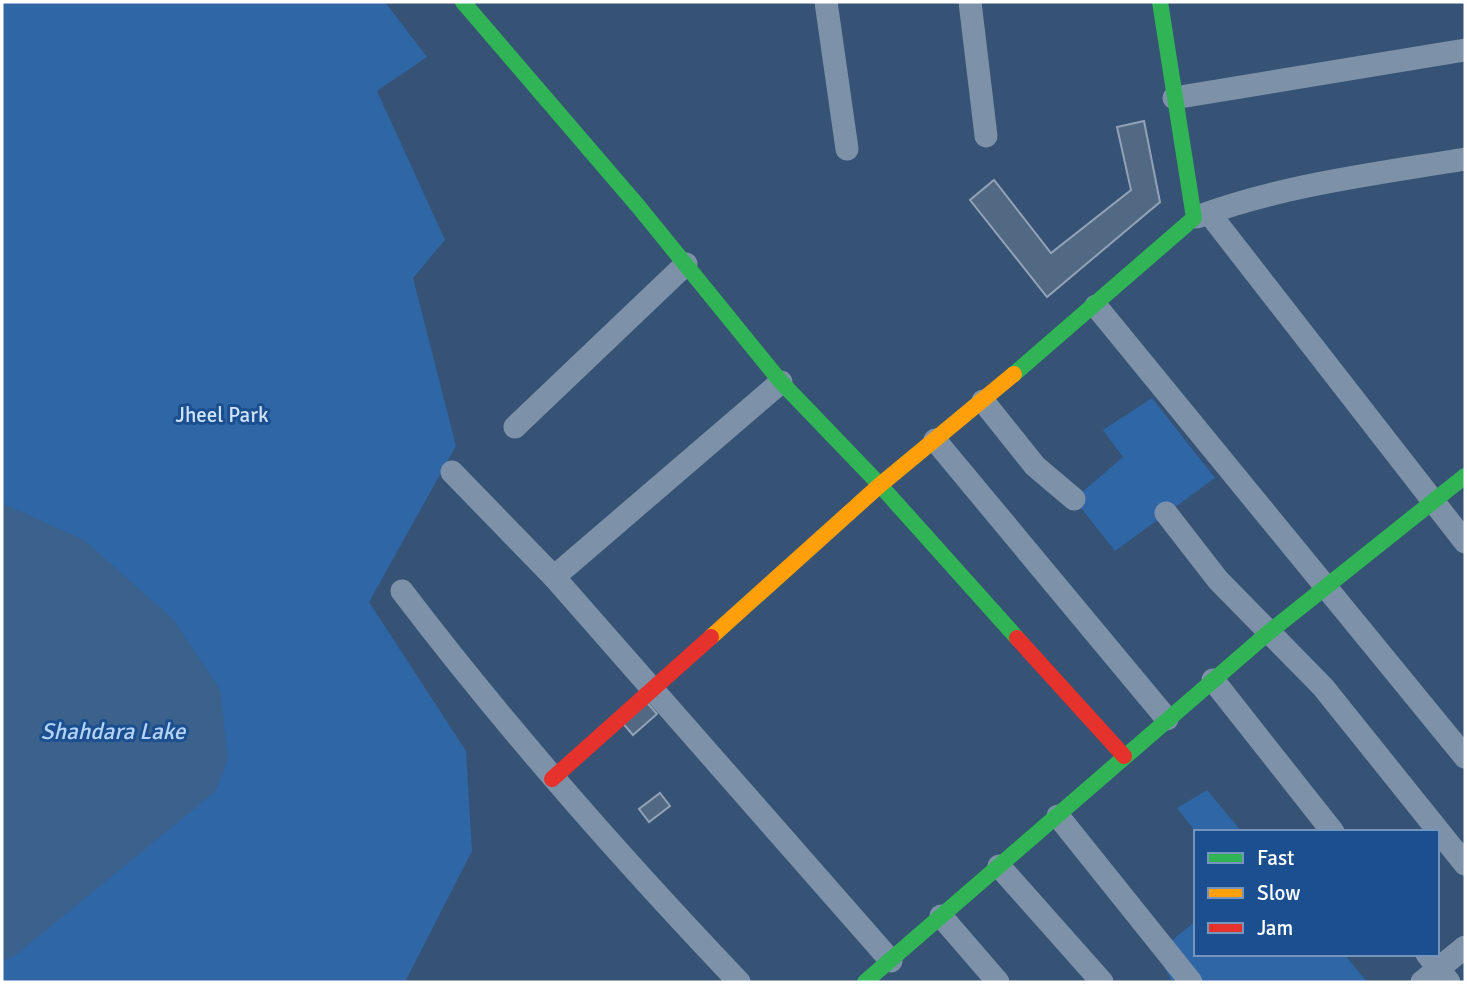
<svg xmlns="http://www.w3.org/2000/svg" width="1467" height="984" viewBox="0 0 1467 984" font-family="Signika,sans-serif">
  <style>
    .green { fill: #2f66a5 }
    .water { fill: #3b618d }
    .building { fill: #526984; stroke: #92a2b6; stroke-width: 2 }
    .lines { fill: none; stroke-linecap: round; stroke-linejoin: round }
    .street { stroke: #7d92a8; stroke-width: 23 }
    .fast { stroke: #30b455; stroke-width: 16 }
    .slow { stroke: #ff9f0a; stroke-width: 16 }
    .jam { stroke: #e5322d; stroke-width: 16 }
    .labels { text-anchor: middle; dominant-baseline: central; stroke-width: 6; stroke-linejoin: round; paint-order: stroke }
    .park-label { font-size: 21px; fill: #cfe3fa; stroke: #1b4f8f }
    .water-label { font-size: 23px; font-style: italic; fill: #b5d3f5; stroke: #1b4f8f }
  </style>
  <rect width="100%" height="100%" fill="#365274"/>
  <g class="green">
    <path d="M2,2H385L427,57L377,91L445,240L413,278L456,446L369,602L466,751L472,851L405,982H2Z"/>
    <path d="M1152,398L1215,478L1115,551L1074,499L1123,457L1103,430Z"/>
    <path d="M1207,790L1242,832H1196L1177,808Z"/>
    <path d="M1196,921V954H1344L1367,982H1172L1157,952Z"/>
  </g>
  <path class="water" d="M2,503L84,540L173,619L220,689L228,758L216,791L17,954L2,962Z"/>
  <g class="building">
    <path d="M1144,121L1160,202L1047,297L970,200L994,180L1051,253L1131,190L1117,127Z"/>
    <path d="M644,699L657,714L633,735L620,720Z"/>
    <path d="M660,793L670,806L649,822L639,809Z"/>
  </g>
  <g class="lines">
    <g class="street">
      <path d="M826,2L847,149"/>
      <path d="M970,2L986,136"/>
      <path d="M1174,98L1465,50"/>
      <path d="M1209,213L1465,542"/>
      <path d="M1197,217C1283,185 1375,174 1465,159"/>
      <path d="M1096,306L1465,757"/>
      <path d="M983,401L1035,466L1074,499"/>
      <path d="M515,427L686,264"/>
      <path d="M935,440L1167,719"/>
      <path d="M452,472L554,577L891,961"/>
      <path d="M1166,513L1218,580L1323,687L1465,864"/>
      <path d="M554,577L781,382"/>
      <path d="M402,591C507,729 620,857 739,982"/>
      <path d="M1213,680L1333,832"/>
      <path d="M1058,816L1191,982"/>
      <path d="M999,866L1102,982"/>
      <path d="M941,916L998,982"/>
      <path d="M1427,954L1449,982"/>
      <path d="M1422,982L1465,947"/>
    </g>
    <g class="fast">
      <path d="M463,2L638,206L781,382L880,485L1017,638"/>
      <path d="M1014,374L1194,218L1160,2"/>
      <path d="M865,982L1268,633L1465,476"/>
    </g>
    <path class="slow" d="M711,637L880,485L1014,374"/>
    <g class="jam">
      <path d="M1017,638L1124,756"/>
      <path d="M552,779L711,637"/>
    </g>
  </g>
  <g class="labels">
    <g class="park-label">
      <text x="222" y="415">Jheel Park</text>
    </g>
    <g class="water-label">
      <text x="113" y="731">Shahdara Lake</text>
    </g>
  </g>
  <rect width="1467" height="984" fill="none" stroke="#ffffff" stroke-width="7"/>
  <rect x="1194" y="830" width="245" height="126" fill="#1b4f8f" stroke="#7695bc" stroke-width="2"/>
  <rect x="1208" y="853" width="35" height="10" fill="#30b455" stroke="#7695bc" stroke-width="2"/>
  <text x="1257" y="865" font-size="21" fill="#ffffff">Fast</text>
  <rect x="1208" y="888" width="35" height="10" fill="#ff9f0a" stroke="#7695bc" stroke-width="2"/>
  <text x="1257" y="900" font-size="21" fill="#ffffff">Slow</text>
  <rect x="1208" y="923" width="35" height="10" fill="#e5322d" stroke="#7695bc" stroke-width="2"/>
  <text x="1257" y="935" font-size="21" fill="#ffffff">Jam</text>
</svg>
